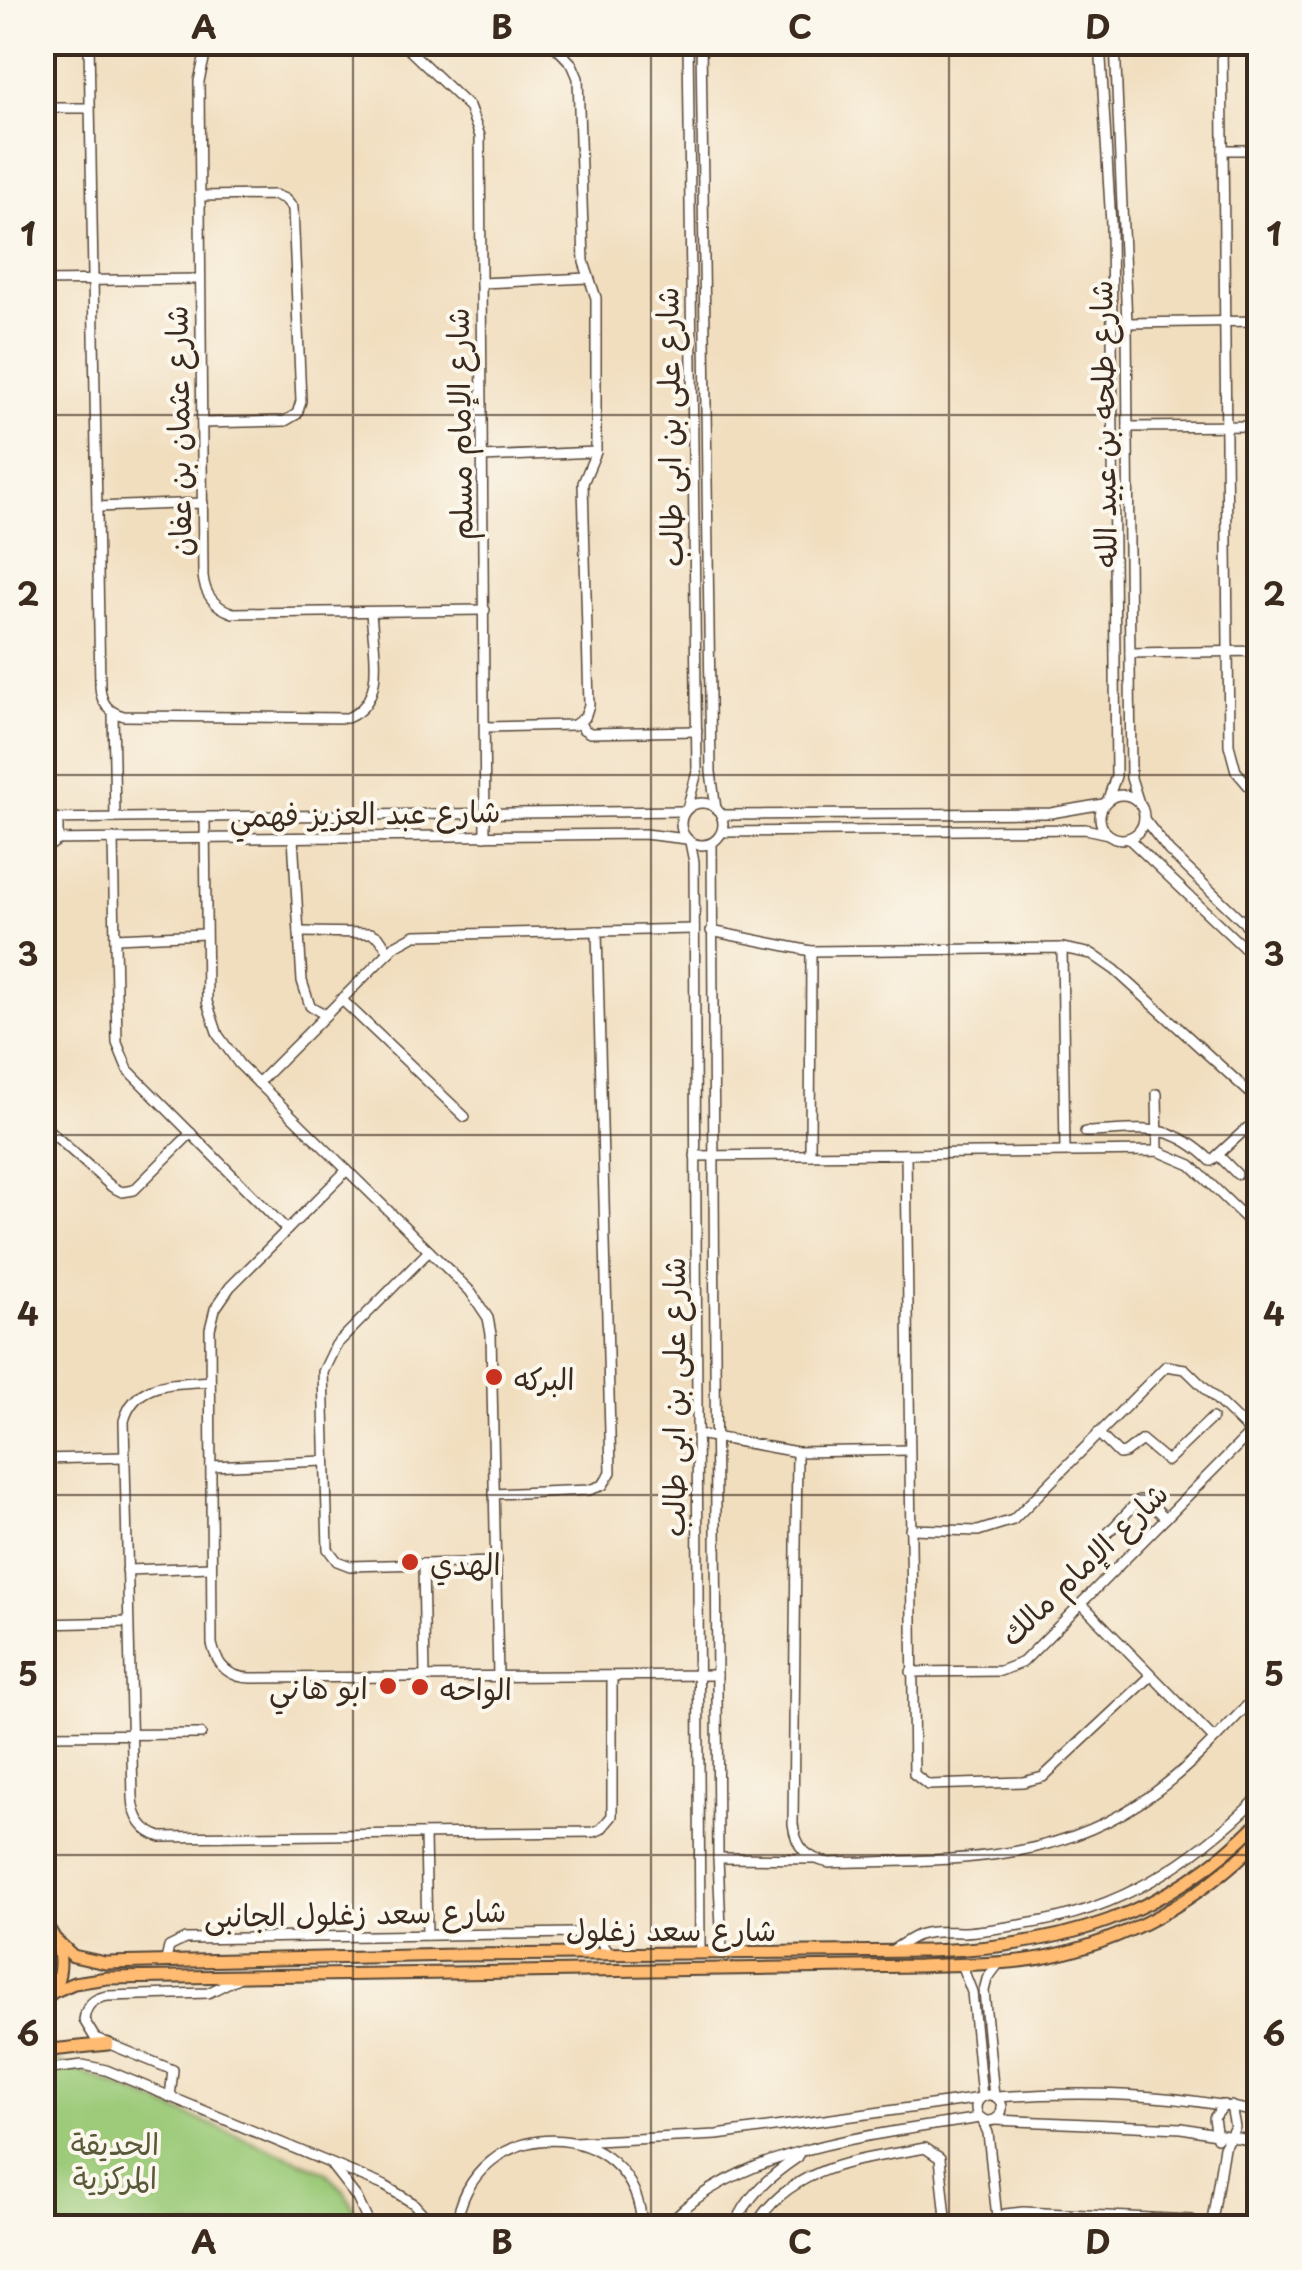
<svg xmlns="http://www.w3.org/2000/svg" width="1302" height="2270" viewBox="0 0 1302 2270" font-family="'Playpen Sans','Playpen Sans Arabic',sans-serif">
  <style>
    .green { fill: #9dcb7a; stroke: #6c7a4c; stroke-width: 2.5 }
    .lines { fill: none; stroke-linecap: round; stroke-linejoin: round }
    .minor-casing { stroke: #564536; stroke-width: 12 }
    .major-casing { stroke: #564536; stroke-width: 15 }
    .minor { stroke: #fff; stroke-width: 9 }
    .major { stroke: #febb71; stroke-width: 11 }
    .grid { fill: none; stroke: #3b2a1e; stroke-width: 2.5; stroke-opacity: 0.55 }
    .poi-dot { fill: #c8321e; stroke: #fbf7ec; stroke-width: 4 }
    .labels { text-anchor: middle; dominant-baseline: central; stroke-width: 8; stroke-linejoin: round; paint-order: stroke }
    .street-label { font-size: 30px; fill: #3b2a1e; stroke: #fbf7ec }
    .poi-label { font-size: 30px; fill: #3b2a1e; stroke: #fbf7ec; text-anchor: start }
    .park-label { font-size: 30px; fill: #585a3a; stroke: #fbf7ec }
    .neatline { fill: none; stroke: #3b2a1e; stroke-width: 4 }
    .grid-label { font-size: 32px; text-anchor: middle; font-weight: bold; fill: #3b2a1e }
  </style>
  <rect width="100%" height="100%" fill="#fbf7ec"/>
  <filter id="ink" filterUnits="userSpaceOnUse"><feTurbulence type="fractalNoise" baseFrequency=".01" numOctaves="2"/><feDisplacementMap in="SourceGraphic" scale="20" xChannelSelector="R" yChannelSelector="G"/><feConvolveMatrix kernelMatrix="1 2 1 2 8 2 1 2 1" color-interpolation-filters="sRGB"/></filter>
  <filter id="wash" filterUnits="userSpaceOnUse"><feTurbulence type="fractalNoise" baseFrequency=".0048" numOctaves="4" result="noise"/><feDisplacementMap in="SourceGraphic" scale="40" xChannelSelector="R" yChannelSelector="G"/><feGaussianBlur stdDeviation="2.25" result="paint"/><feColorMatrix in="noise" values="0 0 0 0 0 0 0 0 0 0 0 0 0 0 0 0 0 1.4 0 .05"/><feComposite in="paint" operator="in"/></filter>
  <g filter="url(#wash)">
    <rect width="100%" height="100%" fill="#f1debf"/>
    <path class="green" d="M43,2056L324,2171L344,2190L362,2227L43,2228Z"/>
  </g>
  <g filter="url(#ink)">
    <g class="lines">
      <defs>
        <g id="minor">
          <path d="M89,42L100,687C101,703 108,712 124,716L347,718C388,702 373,647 371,612"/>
          <path d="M208,42L199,81L203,576C205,596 215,607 233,613L485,610"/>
          <path d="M401,42L469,107L480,136L485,836"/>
          <path d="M701,42L711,772L716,809"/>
          <path d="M1100,42L1111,224L1116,776L1108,799"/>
          <path d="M1115,42L1127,323L1131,778L1139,803"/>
          <path d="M1222,42L1229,745L1236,771L1260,799"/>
          <path d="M1222,50L1260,49"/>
          <path d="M42,108H89"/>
          <path d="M1223,150H1260"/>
          <path d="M200,196L275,195L285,199L293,208L301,401L297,414L285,421L202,423"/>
          <path d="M42,281L200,279"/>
          <path d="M481,283L588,278"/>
          <path d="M1127,323L1260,321"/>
          <path d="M1128,427L1260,426"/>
          <path d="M483,457L596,452"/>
          <path d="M97,507L203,503"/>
          <path d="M1130,653L1260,651"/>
          <path d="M113,712L115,818"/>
          <path d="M580,722L583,729L590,733L697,731"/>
          <path d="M486,727L574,725L585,717L589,705L583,483L596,452V298L584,262L578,78L572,64L551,42"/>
          <circle cx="1122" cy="817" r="22"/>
          <circle cx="702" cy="824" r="21"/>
          <path d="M687,809L697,772L688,42"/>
          <path d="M42,811L58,819V840L42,851"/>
          <path d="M721,815L1051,813L1103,804"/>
          <path d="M205,818L207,1002L218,1035L239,1064L470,1291L488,1318L491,1334L498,1677"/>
          <path d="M42,819L685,811"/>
          <path d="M1144,819L1169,851L1260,938"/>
          <path d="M722,832L1085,829L1108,834"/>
          <path d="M293,838L302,981L310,1006L326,1015"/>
          <path d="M1128,838L1260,963"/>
          <path d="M113,839L117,1043L128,1070L287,1230"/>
          <path d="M42,840L644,834L687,839"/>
          <path d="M690,842L694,862L700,1952"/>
          <path d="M712,843L718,1858L722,1952"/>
          <path d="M711,931L811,951L1062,948L1092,954L1115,970L1260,1102"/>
          <path d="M299,932L371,933L379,937L389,952"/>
          <path d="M115,938L205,934"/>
          <path d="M1062,948L1065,1151"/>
          <path d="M341,999L465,1117"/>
          <path d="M258,1083L395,946L415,935L694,929"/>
          <path d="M1157,1094L1158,1151"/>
          <path d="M42,1124L112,1187L122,1192L134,1190L191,1133"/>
          <path d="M1085,1132C1140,1131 1169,1119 1211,1161L1247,1128"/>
          <path d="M906,1154L914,1774L928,1785L1023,1782L1043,1777L1151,1676"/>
          <path d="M810,1155L811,951"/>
          <path d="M695,1156L1158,1151L1191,1165L1260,1232"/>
          <path d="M1219,1156L1237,1174"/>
          <path d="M347,1170L230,1287L215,1309L210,1329L212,1644C217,1666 229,1678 252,1678L717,1675"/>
          <path d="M1248,1221L1260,1210"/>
          <path d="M429,1251L336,1345L323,1372L328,1549L337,1561L350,1566L496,1562"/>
          <path d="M210,1381C175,1384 135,1380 124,1421L133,1798C134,1817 142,1831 161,1837L594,1832L601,1829L612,1816V1676"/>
          <path d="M1098,1433L1119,1454L1125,1453L1142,1440L1167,1461L1212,1418"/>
          <path d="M697,1434L797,1452L909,1450"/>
          <path d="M797,1452L793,1824C796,1847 806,1858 829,1863C946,1859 1054,1867 1154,1793C1193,1765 1226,1727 1260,1692"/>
          <path d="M42,1459L125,1457"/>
          <path d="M211,1466L324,1461"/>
          <path d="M494,1494L589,1490L603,1485L611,1472L597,931"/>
          <path d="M910,1529L978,1531L1013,1520L1166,1366L1185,1369L1250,1432"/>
          <path d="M1106,1535L1139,1500L1147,1501L1166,1518"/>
          <path d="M423,1564L425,1677"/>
          <path d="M127,1570L211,1567"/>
          <path d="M1082,1604L1214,1739"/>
          <path d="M42,1624L128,1622"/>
          <path d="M911,1672L1000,1671L1023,1662L1260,1423"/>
          <path d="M42,1735L201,1734"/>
          <path d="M425,1835L427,1935"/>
          <path d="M718,1858L814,1859"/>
          <path d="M891,1951C900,1945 909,1939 918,1935C932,1930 950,1932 965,1932C985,1931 1006,1927 1026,1924C1121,1910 1193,1862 1260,1796"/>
          <path d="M166,1960L169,1947L185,1939L575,1933L599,1939L609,1953"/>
          <path d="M961,1964L972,1992L982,2097"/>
          <path d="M42,2070L83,2065L106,2070L385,2186L413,2203L436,2228"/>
          <circle cx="989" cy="2108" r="13"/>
          <path d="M994,2096L984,1991L987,1979L999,1963"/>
          <path d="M170,2097L173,2070L95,2038L84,2020C86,2005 93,1998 108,1996L208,1993L240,1977"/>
          <path d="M996,2097C1083,2091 1174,2093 1260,2113"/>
          <path d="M982,2119L988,2133L997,2218"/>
          <path d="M995,2120L1182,2128L1260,2142"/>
          <path d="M1217,2138L1214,2118L1224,2105"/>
          <path d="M574,2142L717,2135L981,2098"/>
          <path d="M332,2166L357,2198L371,2228"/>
          <path d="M456,2228C470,2110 638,2112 642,2228"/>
          <path d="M665,2228C731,2147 883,2134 980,2118"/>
          <path d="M734,2228C747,2195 770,2176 798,2157"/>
          <path d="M754,2228C789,2165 861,2160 925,2148L940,2158L947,2228"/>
          <path d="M984,2228L1005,2214L1023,2212L1192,2220L1208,2228"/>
          <path d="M1211,2228L1224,2147L1235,2127L1231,2106"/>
        </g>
        <g id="major">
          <path d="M42,1921C66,1946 66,1980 42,2005"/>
          <path d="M55,1939L73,1956L105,1963L455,1955L929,1951C1060,1947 1166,1917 1260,1821"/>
          <path d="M53,1992L74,1983L107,1978L919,1966C959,1964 1001,1965 1041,1958C1125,1942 1200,1900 1260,1839"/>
          <path d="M42,2051L108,2044"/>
        </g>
      </defs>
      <use href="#minor" class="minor-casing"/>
      <use href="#major" class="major-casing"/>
      <use href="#minor" class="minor"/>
      <use href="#major" class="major"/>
    </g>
  </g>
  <path class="grid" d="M353,42V2228M651,42V2228M949,42V2228M42,415H1260M42,775H1260M42,1135H1260M42,1495H1260M42,1855H1260"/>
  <g class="poi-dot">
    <circle cx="494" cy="1377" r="10"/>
    <circle cx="410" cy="1562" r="10"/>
    <circle cx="388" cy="1686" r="10"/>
    <circle cx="420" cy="1687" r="10"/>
  </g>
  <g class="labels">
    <g class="street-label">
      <text transform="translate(458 424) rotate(-91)">شارع الإمام مسلم</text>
      <text transform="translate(1102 424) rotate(-91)">شارع طلحه بن عبيد الله</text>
      <text transform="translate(668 427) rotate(-91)">شارع على بن ابى طالب</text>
      <text transform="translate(177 431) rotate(-91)">شارع عثمان بن عفان</text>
      <text transform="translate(365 812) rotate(-1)">شارع عبد العزيز فهمي</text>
      <text transform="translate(672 1397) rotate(-90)">شارع على بن ابى طالب</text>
      <text transform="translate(1083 1563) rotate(-44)">شارع الإمام مالك</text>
      <text transform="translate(355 1912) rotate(-1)">شارع سعد زغلول الجانبى</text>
      <text x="671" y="1928">شارع سعد زغلول</text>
    </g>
    <g class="poi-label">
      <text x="514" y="1377">البركه</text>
      <text x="430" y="1562">الهدي</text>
      <text x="368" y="1686" text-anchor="end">ابو هاني</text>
      <text x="440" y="1687">الواحه</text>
    </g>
    <g class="park-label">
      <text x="115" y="2142">الحديقة<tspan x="115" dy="34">المركزية</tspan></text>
    </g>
  </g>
  <rect width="1302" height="2270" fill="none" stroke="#fbf7ec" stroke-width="110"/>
  <rect x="55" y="55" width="1192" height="2160" class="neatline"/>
  <g class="grid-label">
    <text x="204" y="39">A</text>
    <text x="502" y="39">B</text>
    <text x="800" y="39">C</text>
    <text x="1098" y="39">D</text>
    <text x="28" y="246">1</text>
    <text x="1274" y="246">1</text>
    <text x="28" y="606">2</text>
    <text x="1274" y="606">2</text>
    <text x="28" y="966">3</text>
    <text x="1274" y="966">3</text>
    <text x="28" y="1326">4</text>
    <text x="1274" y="1326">4</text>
    <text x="28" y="1686">5</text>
    <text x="1274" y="1686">5</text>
    <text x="28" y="2046">6</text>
    <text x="1274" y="2046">6</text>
    <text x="204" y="2254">A</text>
    <text x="502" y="2254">B</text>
    <text x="800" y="2254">C</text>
    <text x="1098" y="2254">D</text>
  </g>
</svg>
